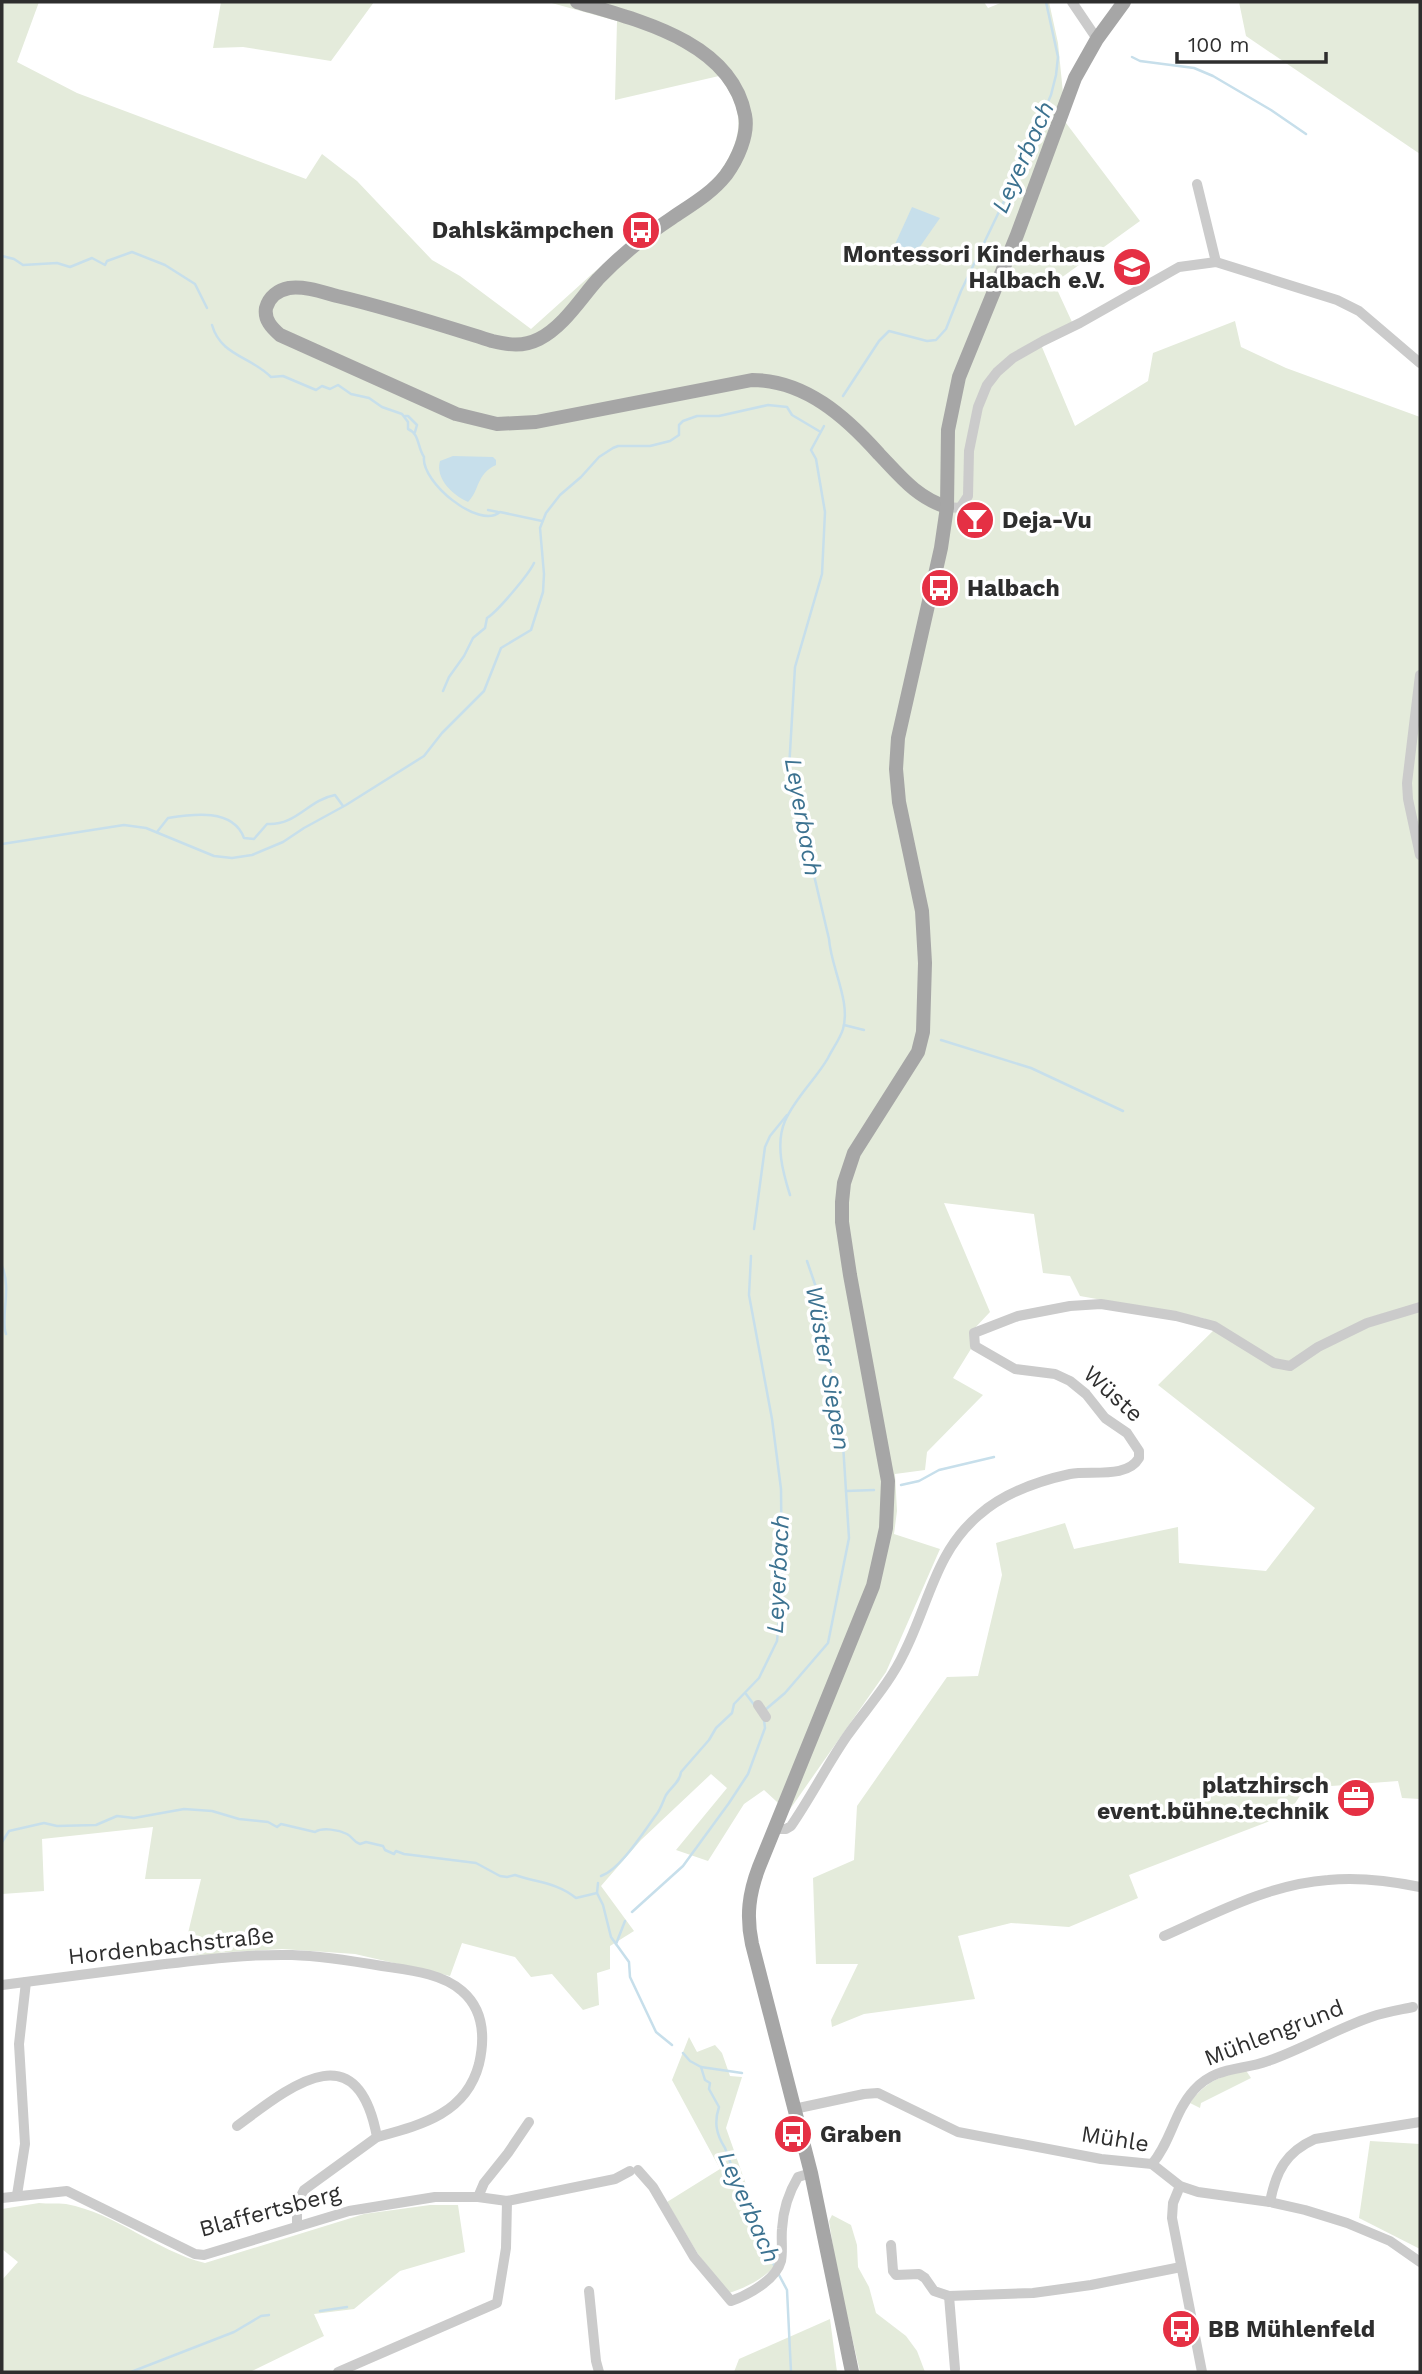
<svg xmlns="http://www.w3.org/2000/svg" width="1422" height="2374" viewBox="0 0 1422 2374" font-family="'Work Sans',sans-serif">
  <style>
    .green { fill: #e4ebdb }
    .water { fill: #c7dfeb }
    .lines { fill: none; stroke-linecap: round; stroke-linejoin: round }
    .stream { stroke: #c7dfeb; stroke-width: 2.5 }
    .minor { stroke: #cbcbcb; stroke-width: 10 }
    .major { stroke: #a6a6a6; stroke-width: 14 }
    .labels { text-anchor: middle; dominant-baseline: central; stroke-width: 7; stroke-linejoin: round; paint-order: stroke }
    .poi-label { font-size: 23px; font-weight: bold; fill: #2e2e2e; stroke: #fff; text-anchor: start }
    .street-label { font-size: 23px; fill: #2e2e2e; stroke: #fff }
    .water-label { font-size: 24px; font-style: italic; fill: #3c7290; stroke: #fff }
  </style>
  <rect width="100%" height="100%" fill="#fff"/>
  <g class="green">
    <path d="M2,2H39L17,62L77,93L306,179L322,154L357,181L432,260L460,276L531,329C564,300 596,269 631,241C667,212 708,199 730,155C745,124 739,103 719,76L615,100L617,21L548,2H984L988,8L1003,2H1049L1058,43L1066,123L1140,221L1054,283L1072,322L1039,340L1075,426L1148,381L1153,353L1235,321L1241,347L1286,368L1420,417V1799L1402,1798L1398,1781L1305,1788L1288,1814L1129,1875L1138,1898L1069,1927L1011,1923L958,1936L975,1999L864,2014L832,2027L831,2020L858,1964H816L813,1878L854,1860L857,1806L947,1677L978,1676L1002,1575L996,1543L1065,1523L1074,1549L1178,1527L1179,1563L1266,1571L1315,1508L1158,1385L1219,1325L1203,1318L1080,1296L1070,1276L1043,1273L1034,1214L944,1203L990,1312L972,1331L974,1344L953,1378L983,1395L927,1452L925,1470L895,1474L897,1511L894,1534L940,1549L886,1672L788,1812L764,1790L744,1804L708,1861L676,1850L727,1788L711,1774L641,1840L601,1886L634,1931L610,1946V1969L597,1973L599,2005L583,2010L552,1974L531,1977L515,1957L462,1943L450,1976L355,1954L282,1949L215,1953L349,1961L183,1954L201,1879H145L153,1827L42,1839L44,1891L2,1894Z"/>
    <path d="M221,2H374L331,61L243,47L213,48Z"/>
    <path d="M1239,2H1420V154L1246,36Z"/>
    <path d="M689,2037L697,2052L715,2045L722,2053L730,2076L742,2077L726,2128L760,2224L779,2260C768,2277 748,2287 729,2293L698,2254L667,2202L720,2169L672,2080Z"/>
    <path d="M1245,2069L1251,2078L1201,2103L1200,2108L1190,2103C1206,2081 1220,2077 1245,2069Z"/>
    <path d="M1370,2141L1420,2144V2249L1359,2218Z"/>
    <path d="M39,2203C48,2204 57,2203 66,2204C116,2213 156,2251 205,2263L364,2214L430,2205H458L465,2252L400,2271L354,2309L314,2314L324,2336L250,2372H2V2280L18,2262L2,2249V2209Z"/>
    <path d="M832,2215L851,2225L857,2245L858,2267L869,2287L876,2313L906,2336L917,2351L925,2372H860L837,2272L829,2221Z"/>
    <path d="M830,2319L837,2372H734L739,2359Z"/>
  </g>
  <g class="water">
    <path d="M912,207L940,218L910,261L891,253Z"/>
    <path d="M453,456L493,457L496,460V465C476,474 480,490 468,502C453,495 435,479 440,461Z"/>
  </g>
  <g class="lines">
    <g class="stream">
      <path d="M1132,57L1140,61L1194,68L1213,76L1271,110L1306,134"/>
      <path d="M2,256L14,259L23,265L57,263L70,267L92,258L105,265L107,261L132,252L165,265L195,284L207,308"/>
      <path d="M212,325C221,356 250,356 271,377L283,376L316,390L322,386L330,389L338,385L351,394L369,398L382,407L402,414L408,422V429C420,434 417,447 424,457C421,482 479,530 500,512L542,521"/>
      <path d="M843,396L879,341L889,331L927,341L936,340L946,329L961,291L1018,172L1051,95L1056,75L1058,57L1046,2"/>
      <path d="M405,416H408L417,425L415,432"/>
      <path d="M488,510L498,512"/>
      <path d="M443,691L449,677L464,656L473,638L485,628L487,618C498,611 529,574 534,563"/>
      <path d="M157,832L168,818C193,814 233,808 244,838L254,839L267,824C296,826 308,800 335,795L343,806"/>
      <path d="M2,844L124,825L146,828L214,856L232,858L252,855L283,842L304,828L346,805L424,756L442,733L484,691L501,648L531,630L543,592L544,574L540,528L546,513L560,495L581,477L599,457L613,448L618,446H650L670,441L679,435V425L683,421L697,416H719L768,405L787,407L792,415L819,431"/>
      <path d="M844,1025L864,1030"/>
      <path d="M941,1040L1031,1068L1123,1111"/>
      <path d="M790,1195C783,1173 775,1144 785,1121C795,1098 816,1079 828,1058C833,1048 840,1039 843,1029C851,1001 831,968 829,939L789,769L795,667L822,574L825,512L816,459L811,450L824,426"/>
      <path d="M754,1229L765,1147L770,1136L787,1115"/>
      <path d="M2,1266C12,1289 0,1318 6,1334"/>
      <path d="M901,1485L919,1481L939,1470L994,1457"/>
      <path d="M846,1491L874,1490"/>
      <path d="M746,1694L755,1706"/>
      <path d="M765,1710L785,1693L828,1643L849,1538L843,1444L844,1430L837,1408L818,1293L807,1261"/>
      <path d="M2,1842L9,1831L44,1823L57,1826L96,1825L117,1816L134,1818L184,1809L212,1811L239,1819L268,1822L277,1827L281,1824L315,1832C323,1827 339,1830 347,1834C353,1837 353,1842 360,1844L366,1842L383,1846L385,1850L394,1854L396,1851L404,1854L476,1863L500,1876L507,1877L515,1875C538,1883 556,1882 576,1898L597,1893"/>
      <path d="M601,1876C620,1870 644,1831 656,1815C661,1809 663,1801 666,1795C671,1787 680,1782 681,1772L709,1740L716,1728L732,1713L734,1704L759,1678L777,1641L780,1608L778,1602L782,1591L781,1489L772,1419L749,1295L751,1256"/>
      <path d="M598,1883L597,1893L603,1905L611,1937L616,1944"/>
      <path d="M632,1912L683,1866L729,1803L748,1774L765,1728L764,1720"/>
      <path d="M625,1921L616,1944L629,1962L630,1977L656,2032L672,2045"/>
      <path d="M683,2053L690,2061L701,2067L705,2080L710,2083L709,2089L719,2107C714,2122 716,2134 725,2148L753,2225L775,2267"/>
      <path d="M701,2067L742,2073"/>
      <path d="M778,2273L787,2290L791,2372"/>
      <path d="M320,2311L347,2307"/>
      <path d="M131,2372L234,2332L261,2316L269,2315"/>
    </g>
    <g class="minor">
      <path d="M1072,2L1097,39"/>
      <path d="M1197,184L1216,262"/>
      <path d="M947,507L960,508L968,496L969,451L978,407L987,385L997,372L1013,358L1043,341L1080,323L1179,267L1216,262L1337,300L1359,311L1420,363"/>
      <path d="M1420,675L1407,783L1408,799L1420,855"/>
      <path d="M758,1705L766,1717"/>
      <path d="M775,1829H786L791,1826C811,1797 827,1765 847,1736C866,1709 890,1683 904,1653C929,1604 935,1552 979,1515C1004,1493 1038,1481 1070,1474C1090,1470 1127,1479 1139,1458V1451L1127,1433L1105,1418L1086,1394L1070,1381L1055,1374L1015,1369L975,1346L974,1333L1018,1316L1070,1306L1101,1304L1176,1316L1214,1326L1274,1363L1290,1366L1318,1347L1367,1323L1420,1307"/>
      <path d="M1164,1936C1216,1913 1270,1884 1328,1880C1358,1877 1391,1881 1420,1887"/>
      <path d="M2,1985C56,1978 111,1971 165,1964C208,1959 250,1954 292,1955C322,1956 353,1961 382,1966C408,1970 442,1973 462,1991C484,2010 485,2038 479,2064C466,2114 421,2125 377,2137"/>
      <path d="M794,2109L864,2094L878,2093L958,2132L1101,2159L1152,2164L1180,2186L1198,2192L1270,2202L1305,2210L1347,2223L1390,2241L1420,2262"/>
      <path d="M237,2126C291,2086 357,2031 377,2137L304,2190L297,2204V2225"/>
      <path d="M1152,2164C1171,2142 1174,2112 1194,2090C1216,2066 1240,2071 1268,2061C1303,2049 1336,2029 1371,2017C1385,2012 1399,2010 1413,2007"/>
      <path d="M638,2170L653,2187L694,2257L731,2301C748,2295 776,2280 781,2261C783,2251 781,2239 782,2229C783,2211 789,2192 798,2177L811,2173"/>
      <path d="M1180,2186L1173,2203L1172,2218L1202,2372"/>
      <path d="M17,2195L25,2144L19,2044L26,1982"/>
      <path d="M478,2197L484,2183L508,2153L529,2122"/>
      <path d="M2,2198L67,2191L195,2254L204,2255L349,2211L435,2197H478L507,2201L615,2179L630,2171"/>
      <path d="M1270,2202C1276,2171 1286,2152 1315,2139L1420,2122"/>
      <path d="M891,2245L893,2271L896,2275L919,2274L925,2278L934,2291L949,2296L1033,2293L1091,2285L1181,2267"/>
      <path d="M589,2291L596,2361L599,2372"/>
      <path d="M949,2296L955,2369"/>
      <path d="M338,2372L497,2303L506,2248L507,2201"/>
    </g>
    <g class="major">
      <path d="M577,2C637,20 731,41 745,115C749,135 737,160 726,175C711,194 691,205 672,218C646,235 620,256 598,279C580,299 564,326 539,339C523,347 509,345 492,341C441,325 389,308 337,296C322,292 305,286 289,288C278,290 269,297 266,308C264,320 272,328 280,335L456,414L497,424L536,422L752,380C805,380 846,417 879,454C900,476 917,498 947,507"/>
      <path d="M852,2372L811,2173L752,1944C746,1916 749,1893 759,1867L873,1586L886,1528L888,1481L850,1275L842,1222V1202L844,1183L854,1153L918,1052L923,1032L925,963L922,911L899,802L896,769L898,738L941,548L947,507L948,430L959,377L1017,235L1075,78L1097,39L1124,2"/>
    </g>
  </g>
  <defs>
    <symbol id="bus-disc" viewBox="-11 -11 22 22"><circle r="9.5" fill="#e53044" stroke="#fff"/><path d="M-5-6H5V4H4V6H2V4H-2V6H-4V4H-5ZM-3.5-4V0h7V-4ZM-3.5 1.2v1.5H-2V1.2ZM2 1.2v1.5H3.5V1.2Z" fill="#fff"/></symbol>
    <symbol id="school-disc" viewBox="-11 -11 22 22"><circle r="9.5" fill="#e53044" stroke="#fff"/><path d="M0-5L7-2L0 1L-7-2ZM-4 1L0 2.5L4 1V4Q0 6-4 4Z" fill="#fff"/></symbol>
    <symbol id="bar-disc" viewBox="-11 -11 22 22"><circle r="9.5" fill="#e53044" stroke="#fff"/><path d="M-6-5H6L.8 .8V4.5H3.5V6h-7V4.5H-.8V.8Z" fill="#fff"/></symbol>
    <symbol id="office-disc" viewBox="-11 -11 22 22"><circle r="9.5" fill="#e53044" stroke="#fff"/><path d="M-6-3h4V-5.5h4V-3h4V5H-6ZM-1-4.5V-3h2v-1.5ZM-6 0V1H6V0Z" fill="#fff"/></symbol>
  </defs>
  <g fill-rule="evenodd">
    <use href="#bus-disc" x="619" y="208" width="44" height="44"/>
    <use href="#school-disc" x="1110" y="245" width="44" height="44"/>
    <use href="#bar-disc" x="953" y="498" width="44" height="44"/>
    <use href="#bus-disc" x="918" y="566" width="44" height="44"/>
    <use href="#office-disc" x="1334" y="1776" width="44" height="44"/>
    <use href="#bus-disc" x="771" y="2112" width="44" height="44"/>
    <use href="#bus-disc" x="1159" y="2307" width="44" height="44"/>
  </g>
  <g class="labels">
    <g class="poi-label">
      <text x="614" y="230" text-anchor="end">Dahlskämpchen</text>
      <text x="1105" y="254" text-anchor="end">Montessori Kinderhaus<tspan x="1105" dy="26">Halbach e.V.</tspan></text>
      <text x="1002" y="520">Deja-Vu</text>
      <text x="967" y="588">Halbach</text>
      <text x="1329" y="1785" text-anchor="end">platzhirsch<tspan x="1329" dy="26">event.bühne.technik</tspan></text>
      <text x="820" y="2134">Graben</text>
      <text x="1208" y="2329">BB Mühlenfeld</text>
    </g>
    <g class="street-label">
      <text transform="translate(1113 1394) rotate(42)">Wüste</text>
      <text transform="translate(171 1946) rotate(-6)">Hordenbachstraße</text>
      <text transform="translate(1274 2033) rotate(-21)">Mühlengrund</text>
      <text transform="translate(1115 2139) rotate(9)">Mühle</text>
      <text transform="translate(270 2211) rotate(-15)">Blaffertsberg</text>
    </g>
    <g class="water-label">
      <text transform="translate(1023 157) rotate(-66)">Leyerbach</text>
      <text transform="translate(803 817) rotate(80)">Leyerbach</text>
      <text transform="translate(828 1368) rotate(80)">Wüster Siepen</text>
      <text transform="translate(778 1574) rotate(-87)">Leyerbach</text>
      <text transform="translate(749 2207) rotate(66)">Leyerbach</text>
    </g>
  </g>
  <rect width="1422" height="2374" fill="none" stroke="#2e2e2e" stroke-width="7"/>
  <path d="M1177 52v10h149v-10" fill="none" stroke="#2e2e2e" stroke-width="3.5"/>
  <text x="1188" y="52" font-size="21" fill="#2e2e2e" stroke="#ffffff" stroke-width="5" paint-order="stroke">100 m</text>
</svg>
